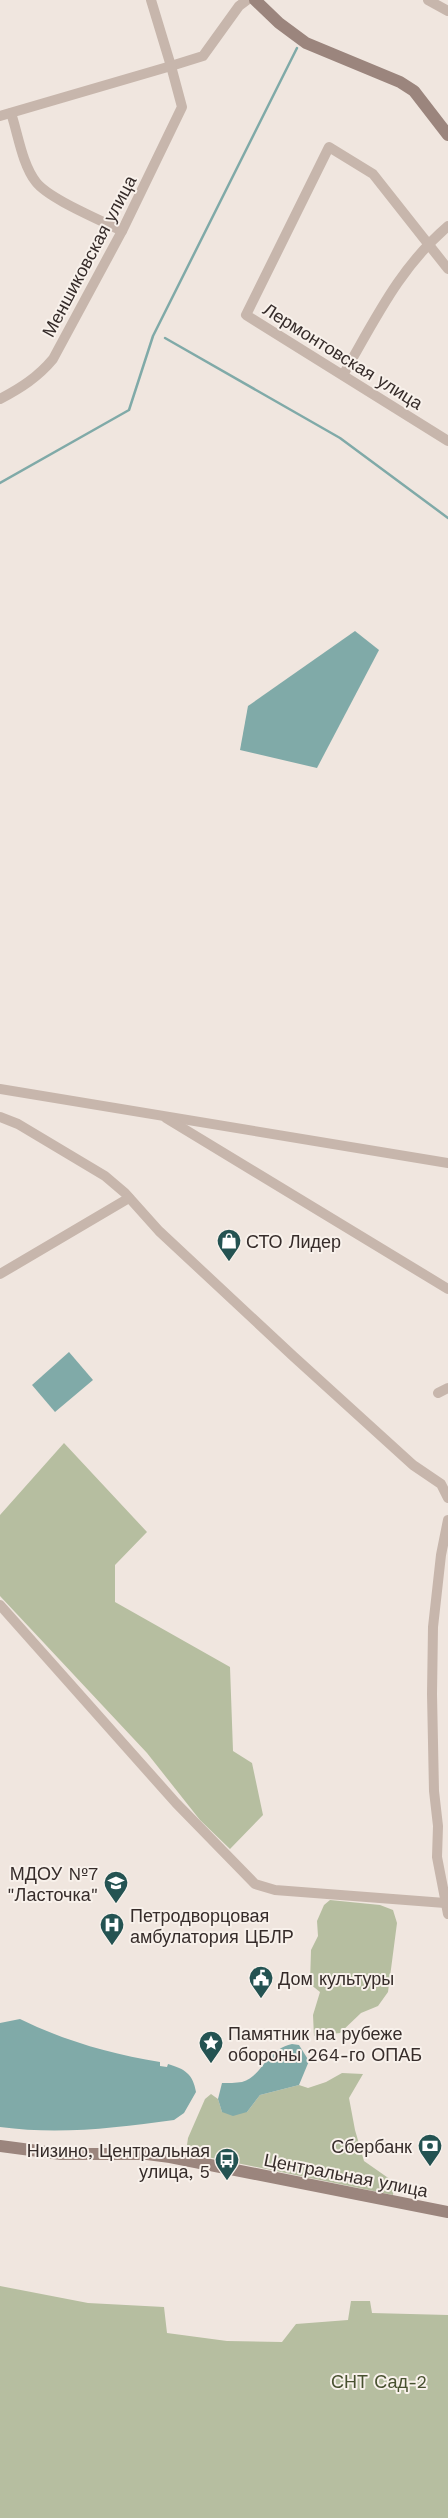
<svg xmlns="http://www.w3.org/2000/svg" width="448" height="2518" viewBox="0 0 448 2518" font-family="'Work Sans',sans-serif">
  <style>
    .green { fill: #b6bea0 }
    .water { fill: #80aaa8 }
    .lines { fill: none; stroke-linecap: round; stroke-linejoin: round }
    .stream { stroke: #80aaa8; stroke-width: 2.5 }
    .street { stroke: #c7b6ac; stroke-width: 10 }
    .secondary { stroke: #9b857d; stroke-width: 12 }
    .labels { text-anchor: middle; dominant-baseline: central; stroke-width: 4; stroke-linejoin: round; paint-order: stroke }
    .street-label { font-size: 18px; fill: #362c2a; stroke: #f8f1eb }
    .poi-label { font-size: 18px; fill: #362c2a; stroke: #f8f1eb; text-anchor: start }
    .park-label { font-size: 18px; fill: #485130; stroke: #f8f1eb }
  </style>
  <rect width="100%" height="100%" fill="#f0e6df"/>
  <g class="green">
    <path d="M64,1443L147,1532L115,1565V1602L230,1667L233,1751L252,1763L263,1815L230,1849L200,1820L147,1753L0,1596V1515Z"/>
    <path d="M330,1900L380,1905L393,1910L397,1923L388,1992L378,2006L361,2013L340,2033L314,2036L313,2015L320,1992L310,1984L311,1950L318,1936L317,1921L324,1905Z"/>
    <path d="M342,2073L363,2074L349,2098L355,2130L364,2161L394,2182L393,2195L193,2154L187,2145L188,2138L205,2099L211,2094L218,2099L222,2112H247L260,2095L299,2085L308,2088L326,2082Z"/>
    <path d="M0,2286L88,2303L164,2307L167,2333L227,2341L282,2342L296,2324L348,2320L351,2301H370L372,2313L448,2315V2518H0Z"/>
  </g>
  <g class="water">
    <path d="M355,631L379,650L317,768L240,750L248,706Z"/>
    <path d="M69,1352L93,1380L55,1412L32,1385Z"/>
    <path d="M20,2019C65,2041 111,2054 160,2062V2066L167,2067L168,2064C185,2069 193,2074 196,2092L184,2113L174,2120C115,2128 59,2135 0,2127V2023Z"/>
    <path d="M292,2044L299,2045L309,2061L299,2085L260,2095L247,2112L233,2116L222,2112L218,2099L222,2083C228,2083 236,2083 242,2082C263,2076 265,2050 292,2044Z"/>
  </g>
  <g class="lines">
    <g class="stream">
      <path d="M165,338L340,438L448,518"/>
      <path d="M0,483L129,410L153,336L297,48"/>
    </g>
    <g class="street">
      <path d="M151,0L171,66L203,56L239,6L247,0"/>
      <path d="M428,0L448,11"/>
      <path d="M11,113C18,134 22,164 36,182C49,199 101,220 122,231"/>
      <path d="M0,116L171,66L182,107L122,231L53,359C38,377 21,388 0,399"/>
      <path d="M448,269L373,174L329,147L246,315L448,441"/>
      <path d="M343,375C375,320 399,268 448,226"/>
      <path d="M0,1089L448,1163"/>
      <path d="M0,1117L18,1124L105,1176L125,1193L159,1231L293,1356L413,1465L441,1484L448,1498"/>
      <path d="M166,1118L448,1289"/>
      <path d="M0,1274L129,1198"/>
      <path d="M438,1393L448,1388"/>
      <path d="M448,1520L441,1555L433,1627L432,1694L434,1791L438,1826L437,1857L448,1914"/>
      <path d="M0,1605L176,1803L255,1884L275,1890L445,1903"/>
    </g>
    <g class="secondary">
      <path d="M255,0L279,23L306,43L400,82L414,91L448,135"/>
      <path d="M0,2146L61,2154H147L170,2157L448,2212"/>
    </g>
  </g>
  <defs>
    <symbol id="shop-pin" viewBox="-11 -11 22 30"><path d="M0 17L-7.5 6A9.5 9.5 0 1 1 7.5 6Z" fill="#245352" stroke="#f8f1eb"/><path d="M-5-2.5h2.3a2.7 3.5 0 0 1 5.4 0H5L5.5 6h-11ZM-1.5-2.5h3a1.5 2.3 0 0 0-3 0Z" fill="#fff"/></symbol>
    <symbol id="school-pin" viewBox="-11 -11 22 30"><path d="M0 17L-7.5 6A9.5 9.5 0 1 1 7.5 6Z" fill="#245352" stroke="#f8f1eb"/><path d="M0-5L7-2L0 1L-7-2ZM-4 1L0 2.5L4 1V4Q0 6-4 4Z" fill="#fff"/></symbol>
    <symbol id="hospital-pin" viewBox="-11 -11 22 30"><path d="M0 17L-7.5 6A9.5 9.5 0 1 1 7.5 6Z" fill="#245352" stroke="#f8f1eb"/><path d="M-5-5h3v3.5h4V-5h3V5h-3V1.5h-4V5h-3Z" fill="#fff"/></symbol>
    <symbol id="civic-pin" viewBox="-11 -11 22 30"><path d="M0 17L-7.5 6A9.5 9.5 0 1 1 7.5 6Z" fill="#245352" stroke="#f8f1eb"/><path d="M-.6-6.5H3V-4.5H.6V-3L4-1V1h2V6H-6V1h2V-1L-.6-3ZM-1.2 2.5V6h2.4V2.5Z" fill="#fff"/></symbol>
    <symbol id="sight-pin" viewBox="-11 -11 22 30"><path d="M0 17L-7.5 6A9.5 9.5 0 1 1 7.5 6Z" fill="#245352" stroke="#f8f1eb"/><path d="M0-6L1.8-2.2L6-1.7L2.9 1.2L3.7 5.4L0 3.3L-3.7 5.4L-2.9 1.2L-6-1.7L-1.8-2.2Z" fill="#fff"/></symbol>
    <symbol id="bank-pin" viewBox="-11 -11 22 30"><path d="M0 17L-7.5 6A9.5 9.5 0 1 1 7.5 6Z" fill="#245352" stroke="#f8f1eb"/><path d="M-6-4H6V4H-6ZM0-2.3a2.3 2.3 0 1 0 0 4.6a2.3 2.3 0 1 0 0-4.6Z" fill="#fff"/></symbol>
    <symbol id="bus-pin" viewBox="-11 -11 22 30"><path d="M0 17L-7.5 6A9.5 9.5 0 1 1 7.5 6Z" fill="#245352" stroke="#f8f1eb"/><path d="M-5-6H5V4H4V6H2V4H-2V6H-4V4H-5ZM-3.5-4V0h7V-4ZM-3.5 1.2v1.5H-2V1.2ZM2 1.2v1.5H3.5V1.2Z" fill="#fff"/></symbol>
  </defs>
  <g fill-rule="evenodd">
    <use href="#shop-pin" x="215" y="1227" width="28" height="38"/>
    <use href="#school-pin" x="102" y="1869" width="28" height="38"/>
    <use href="#hospital-pin" x="98" y="1911" width="28" height="38"/>
    <use href="#civic-pin" x="247" y="1964" width="28" height="38"/>
    <use href="#sight-pin" x="197" y="2029" width="28" height="38"/>
    <use href="#bank-pin" x="416" y="2132" width="28" height="38"/>
    <use href="#bus-pin" x="213" y="2146" width="28" height="38"/>
  </g>
  <g class="labels">
    <g class="street-label">
      <text transform="translate(89 256) rotate(-62)">Меншиковская улица</text>
      <text transform="translate(343 356) rotate(32)">Лермонтовская улица</text>
      <text transform="translate(346 2175) rotate(11)">Центральная улица</text>
    </g>
    <g class="poi-label">
      <text x="246" y="1241">СТО Лидер</text>
      <text x="98" y="1873" text-anchor="end">МДОУ №7<tspan x="98" dy="21">"Ласточка"</tspan></text>
      <text x="130" y="1915">Петродворцовая<tspan x="130" dy="21">амбулатория ЦБЛР</tspan></text>
      <text x="278" y="1978">Дом культуры</text>
      <text x="228" y="2033">Памятник на рубеже<tspan x="228" dy="21">обороны 264-го ОПАБ</tspan></text>
      <text x="412" y="2146" text-anchor="end">Сбербанк</text>
      <text x="210" y="2150" text-anchor="end">Низино, Центральная<tspan x="210" dy="21">улица, 5</tspan></text>
    </g>
    <g class="park-label">
      <text x="379" y="2381">СНТ Сад-2</text>
    </g>
  </g>
</svg>
